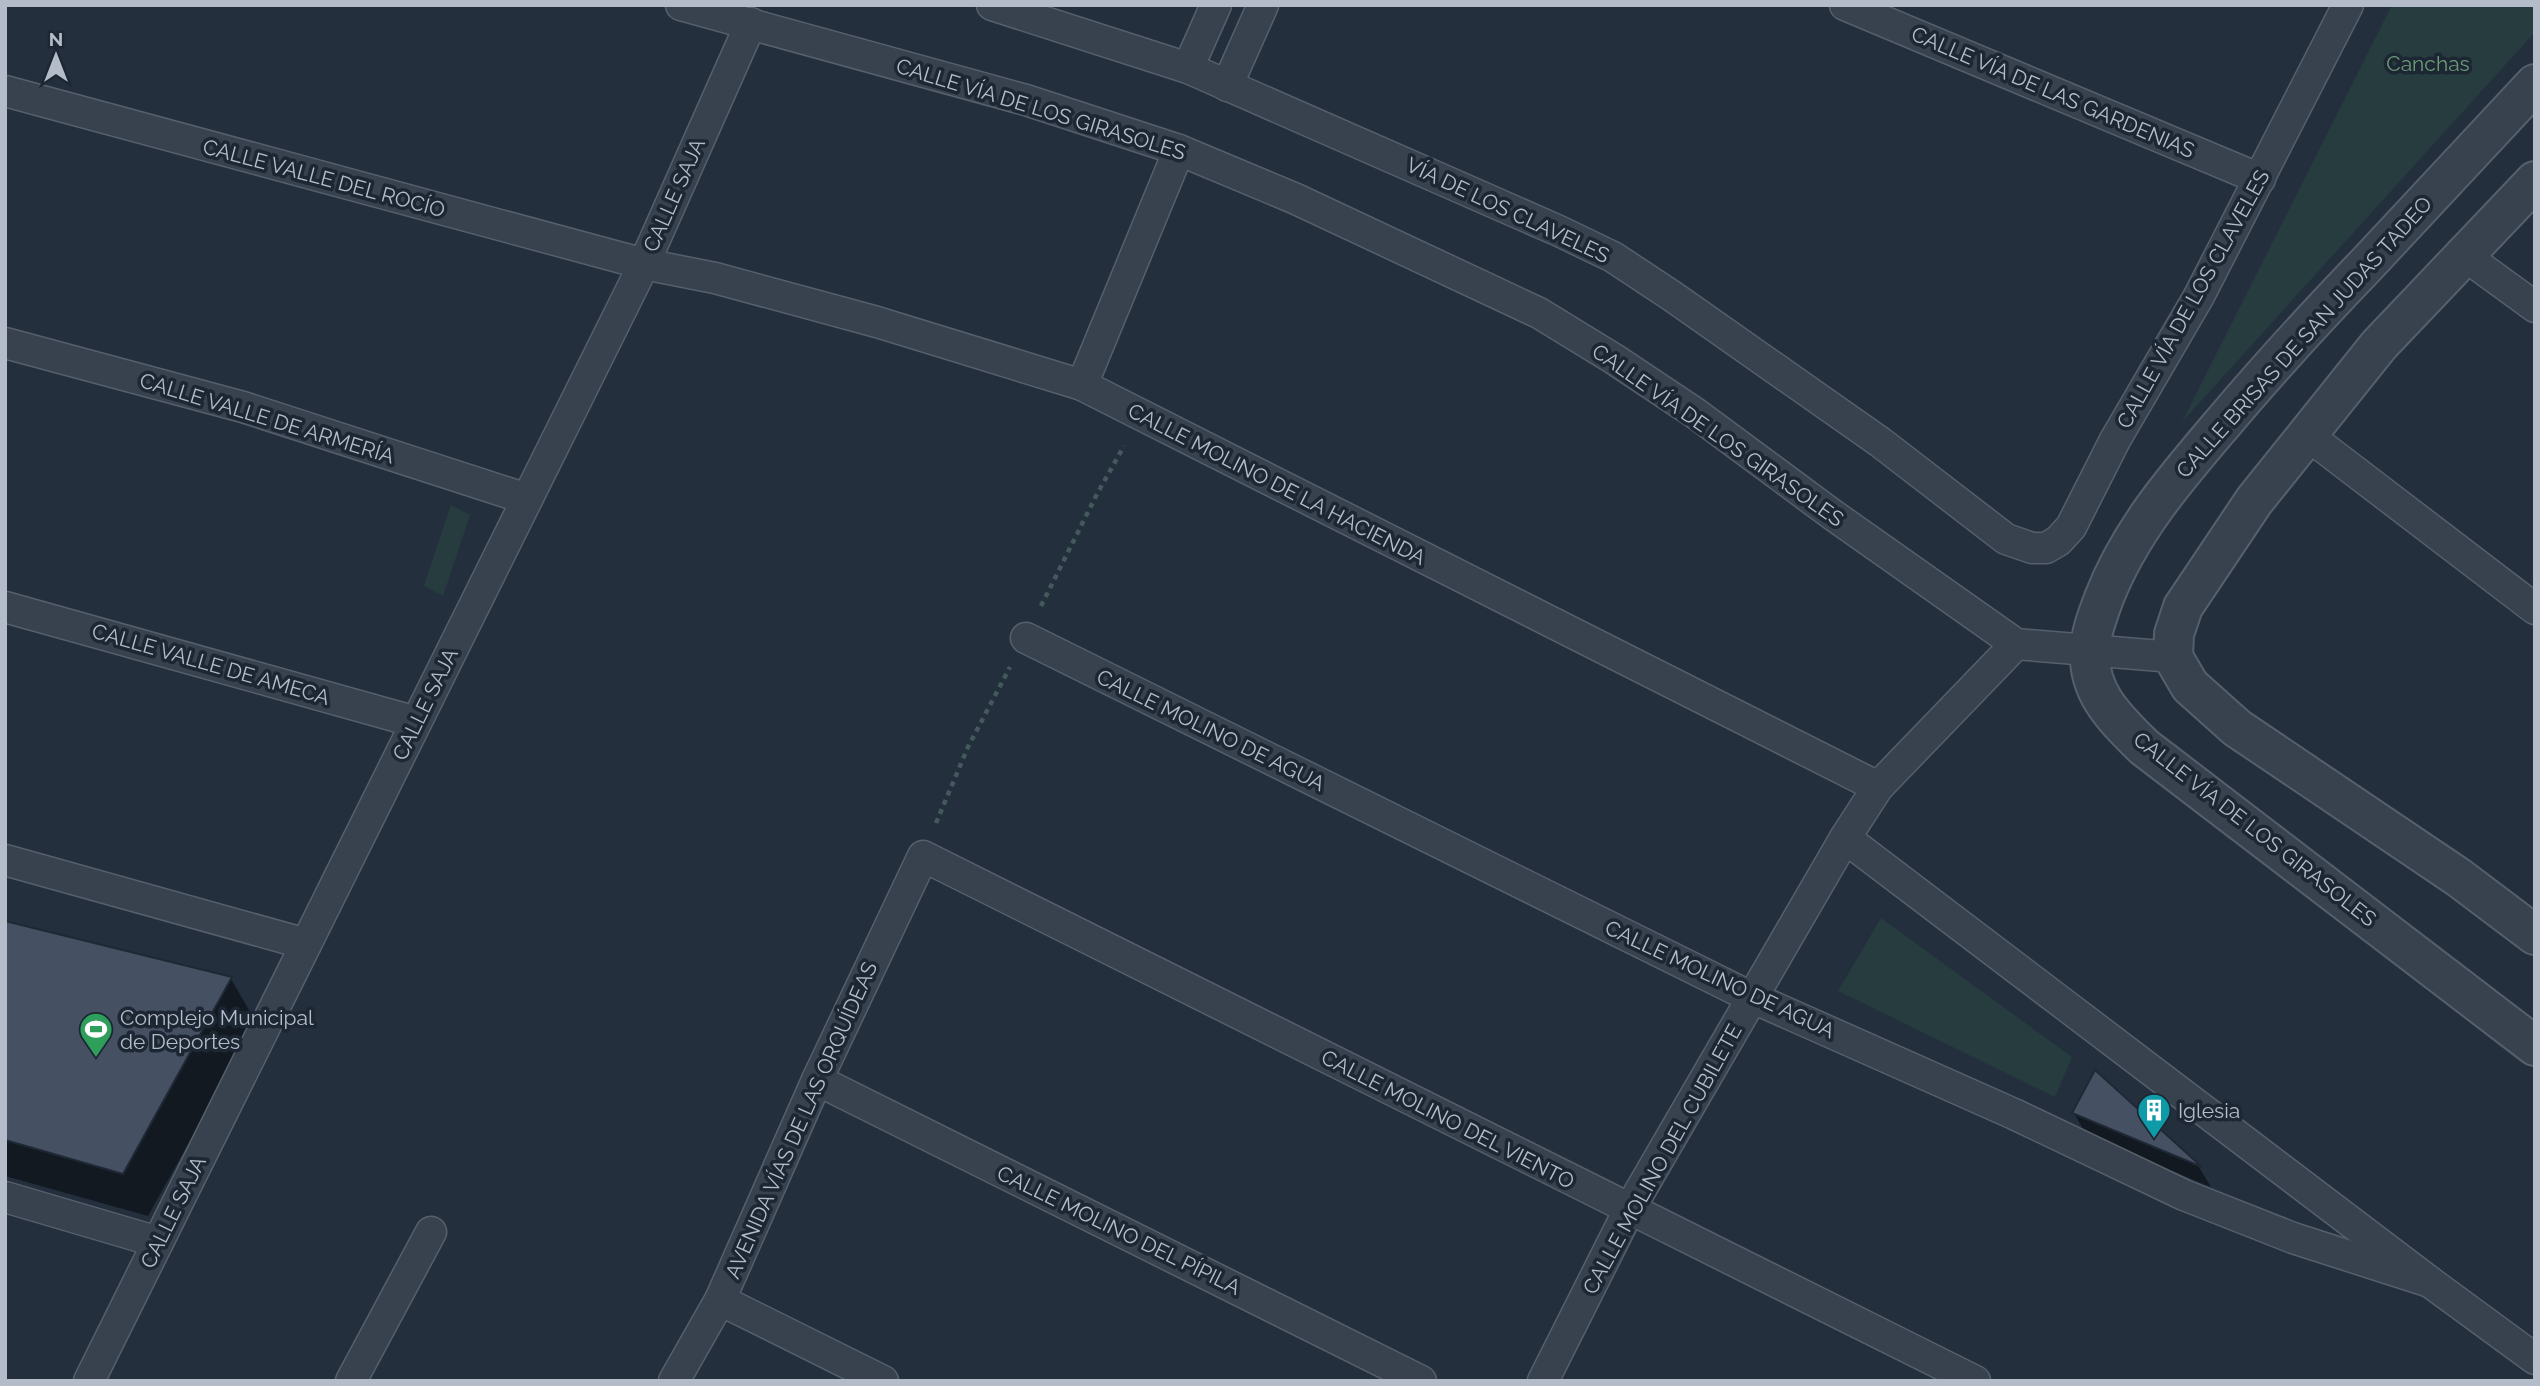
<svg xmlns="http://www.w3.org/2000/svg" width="2540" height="1386" viewBox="0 0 2540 1386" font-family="Raleway,sans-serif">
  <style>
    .green { fill: #263c3f }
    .shadow { fill: #0007 }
    .building { fill: #455162; stroke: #1f2835; stroke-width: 2 }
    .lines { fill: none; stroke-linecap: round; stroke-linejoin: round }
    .minor-casing { stroke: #565f6c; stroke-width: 33 }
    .tertiary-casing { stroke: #565f6c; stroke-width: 42 }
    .path { stroke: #44595c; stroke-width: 4.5; stroke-dasharray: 5 5; stroke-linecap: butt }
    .minor { stroke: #38414e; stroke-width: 30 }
    .tertiary { stroke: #38414e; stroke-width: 38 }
    .labels { text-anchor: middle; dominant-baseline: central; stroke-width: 7; stroke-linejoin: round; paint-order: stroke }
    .park-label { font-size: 21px; fill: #6b9a76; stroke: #1d2633 }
    .street-label { font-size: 21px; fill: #b4bcc9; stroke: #1d2633 }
    .poi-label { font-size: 21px; fill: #b4bcc9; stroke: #1d2633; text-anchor: start }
  </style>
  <rect width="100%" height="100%" fill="#242f3e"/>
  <g class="green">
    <path d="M2392,5H2535V32L2182,422Z"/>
    <path d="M451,505L470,515L443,596L424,586Z"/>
    <path d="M1881,918L2072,1057L2055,1097L1838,991Z"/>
  </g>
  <g class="shadow">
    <path d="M5,923L231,979L256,1022L148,1216L5,1176Z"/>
    <path d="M2095,1073L2199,1167L2211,1187L2087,1136L2074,1113Z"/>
  </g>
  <g class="building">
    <path d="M5,921L232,977L123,1174L5,1140Z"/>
    <path d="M2095,1070L2202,1167L2072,1113Z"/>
  </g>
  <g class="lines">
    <defs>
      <g id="minor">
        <path d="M681,5L1026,100L1179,150L1296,199L1539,313L1614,359L1695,413L1833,515L2016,644L2173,657"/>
        <path d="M992,5L1188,68L1559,231L1613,257L1672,296L1880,442L2006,539L2032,548H2046L2058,541L2071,527L2115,440L2199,296L2348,5"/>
        <path d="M1845,5L2260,179"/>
        <path d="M1188,68L1216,5"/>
        <path d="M1227,86L1263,5"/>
        <path d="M5,91L644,264L715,278L877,322L1082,385L1878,787"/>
        <path d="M2465,256L2535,307"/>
        <path d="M5,343L243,407L527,499"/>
        <path d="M1082,385L1179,150"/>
        <path d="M2306,434L2535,609"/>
        <path d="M5,607L416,722"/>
        <path d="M1026,638L1751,997L2014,1114L2184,1195L2293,1238L2430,1282"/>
        <path d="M1845,838L2430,1282L2535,1359"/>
        <path d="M5,860L306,944"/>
        <path d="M817,1080L1421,1381"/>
        <path d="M5,1197L158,1242"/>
        <path d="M720,1300L883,1381"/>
        <path d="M89,1381L644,264L751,23"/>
        <path d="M351,1381L431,1232"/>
        <path d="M674,1381L720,1300L817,1080L923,856L1975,1381"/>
        <path d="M1543,1381L1629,1210L1845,838L1878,787L2016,644"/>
      </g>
      <g id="tertiary">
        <path d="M2535,84C2479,144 2424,203 2368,263C2318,315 2269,368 2222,424C2176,478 2130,531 2104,598C2098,614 2091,632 2090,649C2087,693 2116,719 2144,747L2535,1046"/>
        <path d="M2535,181L2379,345L2254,501L2183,607L2174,634L2173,657L2190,686L2237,728L2458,877L2535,935"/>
      </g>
    </defs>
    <use href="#minor" class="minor-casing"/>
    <use href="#tertiary" class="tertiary-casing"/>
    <g class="path">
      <path d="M1041,606L1097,494L1124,446"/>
      <path d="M936,823L968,747L1010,667"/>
    </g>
    <use href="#minor" class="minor"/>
    <use href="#tertiary" class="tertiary"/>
  </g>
  <defs>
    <symbol id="stadium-pin" viewBox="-11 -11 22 30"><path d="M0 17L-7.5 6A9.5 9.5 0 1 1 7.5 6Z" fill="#2e9e5b" stroke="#1d2633"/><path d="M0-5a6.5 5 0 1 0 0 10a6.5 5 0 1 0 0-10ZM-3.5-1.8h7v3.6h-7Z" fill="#fff"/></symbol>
    <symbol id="building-pin" viewBox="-11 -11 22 30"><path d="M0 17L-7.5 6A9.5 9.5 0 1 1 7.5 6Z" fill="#0f9aa8" stroke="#1d2633"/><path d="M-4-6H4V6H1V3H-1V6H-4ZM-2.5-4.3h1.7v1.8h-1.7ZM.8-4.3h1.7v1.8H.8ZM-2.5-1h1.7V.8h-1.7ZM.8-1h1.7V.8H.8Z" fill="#fff"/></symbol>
  </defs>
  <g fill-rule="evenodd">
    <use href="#stadium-pin" x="77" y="1010" width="38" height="52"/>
    <use href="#building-pin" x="2135" y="1091" width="38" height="52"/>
  </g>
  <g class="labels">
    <g class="park-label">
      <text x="2428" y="63">Canchas</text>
    </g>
    <g class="street-label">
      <text transform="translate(2053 92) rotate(23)">CALLE VÍA DE LAS GARDENIAS</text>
      <text transform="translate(1041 109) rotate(17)">CALLE VÍA DE LOS GIRASOLES</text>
      <text transform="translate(324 178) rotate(15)">CALLE VALLE DEL ROCÍO</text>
      <text transform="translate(674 195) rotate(-66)">CALLE SAJA</text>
      <text transform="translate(1508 210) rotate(25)">VÍA DE LOS CLAVELES</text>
      <text transform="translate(2193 299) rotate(-61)">CALLE VÍA DE LOS CLAVELES</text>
      <text transform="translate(2304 337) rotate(-48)">CALLE BRISAS DE SAN JUDAS TADEO</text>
      <text transform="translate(267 418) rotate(17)">CALLE VALLE DE ARMERÍA</text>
      <text transform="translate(1718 435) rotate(35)">CALLE VÍA DE LOS GIRASOLES</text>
      <text transform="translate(1277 484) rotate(27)">CALLE MOLINO DE LA HACIENDA</text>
      <text transform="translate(211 664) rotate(16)">CALLE VALLE DE AMECA</text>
      <text transform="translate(425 704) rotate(-64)">CALLE SAJA</text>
      <text transform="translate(1211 730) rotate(26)">CALLE MOLINO DE AGUA</text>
      <text transform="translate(2255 829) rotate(38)">CALLE VÍA DE LOS GIRASOLES</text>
      <text transform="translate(1720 979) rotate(25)">CALLE MOLINO DE AGUA</text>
      <text transform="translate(1448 1119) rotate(27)">CALLE MOLINO DEL VIENTO</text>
      <text transform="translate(801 1120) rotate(-66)">AVENIDA VÍAS DE LAS ORQUÍDEAS</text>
      <text transform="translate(1662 1159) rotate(-61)">CALLE MOLINO DEL CUBILETE</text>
      <text transform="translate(173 1212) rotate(-64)">CALLE SAJA</text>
      <text transform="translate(1119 1230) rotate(26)">CALLE MOLINO DEL PÍPILA</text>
    </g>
    <g class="poi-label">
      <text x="120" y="1017">Complejo Municipal<tspan x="120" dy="24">de Deportes</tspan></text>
      <text x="2178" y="1110">Iglesia</text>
    </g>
  </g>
  <rect width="2540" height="1386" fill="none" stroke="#b4bcc9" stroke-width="14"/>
  <g transform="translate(56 56)" stroke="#1d2633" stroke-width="5" paint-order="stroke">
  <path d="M0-5L12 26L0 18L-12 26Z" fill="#b4bcc9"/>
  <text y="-10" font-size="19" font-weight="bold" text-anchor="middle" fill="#b4bcc9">N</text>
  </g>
</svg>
